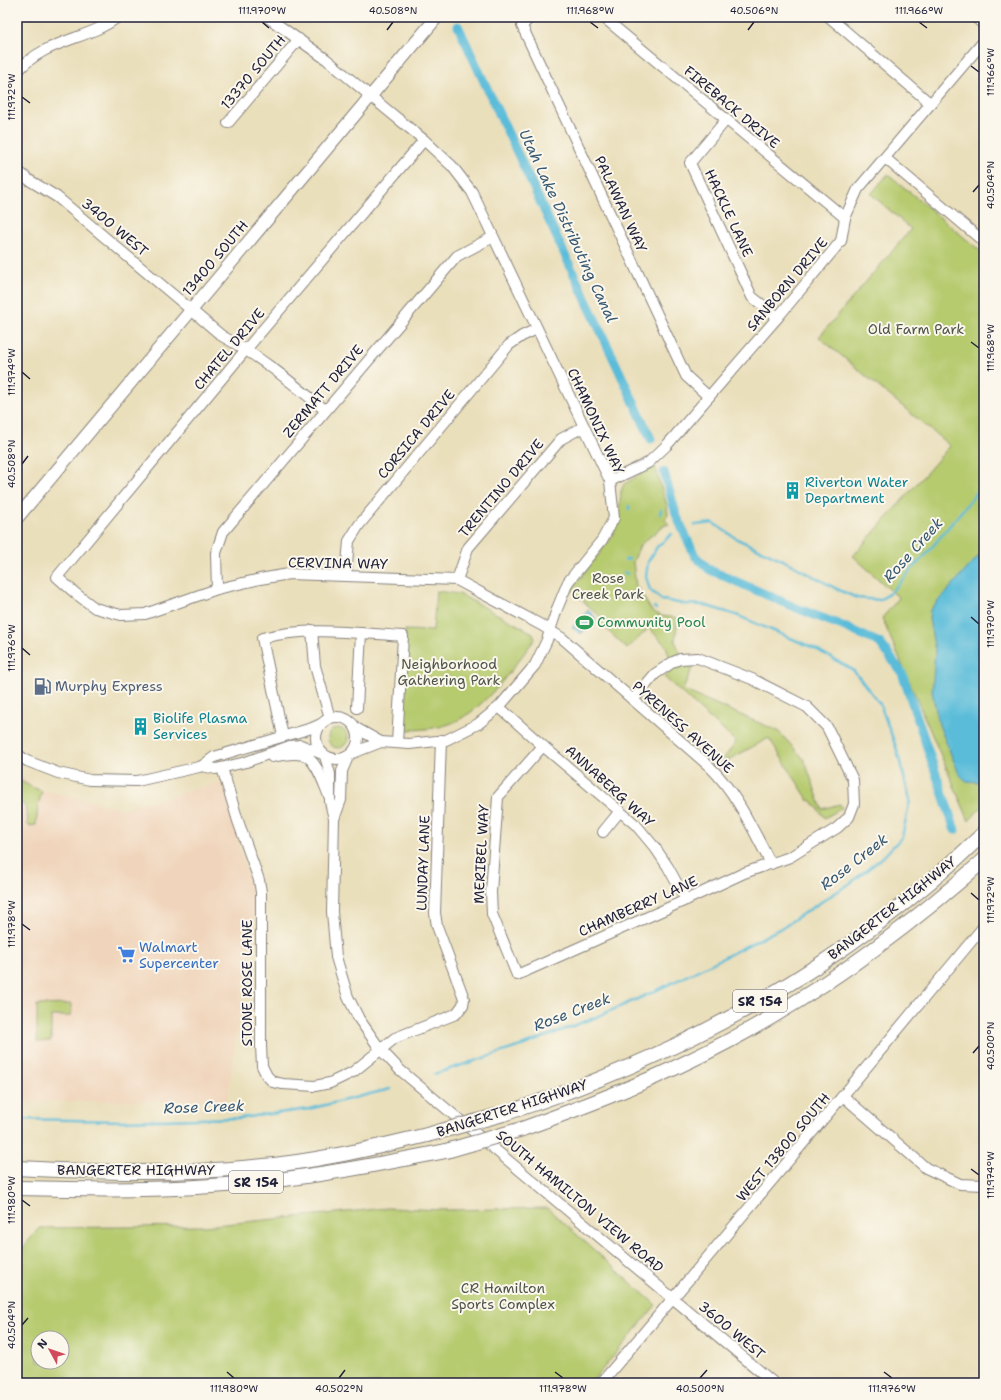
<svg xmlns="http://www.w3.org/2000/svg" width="1001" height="1400" viewBox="0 0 1001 1400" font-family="'Shantell Sans',sans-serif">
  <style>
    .built { fill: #f0d5bc }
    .green { fill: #b6ca6e; stroke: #6c7654; fill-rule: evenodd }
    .water { fill: #5abcd9; stroke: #3e6f8a }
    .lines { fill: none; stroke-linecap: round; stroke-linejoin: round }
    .stream { stroke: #5abcd9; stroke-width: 2.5 }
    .canal { stroke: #5abcd9; stroke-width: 9 }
    .minor-casing { stroke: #86807b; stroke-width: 12 }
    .major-casing { stroke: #86807b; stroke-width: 14 }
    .highway-casing { stroke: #86807b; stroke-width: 16 }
    .minor { stroke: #fff; stroke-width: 10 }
    .major { stroke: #fff; stroke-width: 12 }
    .highway { stroke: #fff; stroke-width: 14 }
    .highway-bridge-casing { stroke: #86807b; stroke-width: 16; stroke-linecap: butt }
    .highway-bridge { stroke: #fff; stroke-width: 14 }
    .ticks { fill: none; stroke: #22223b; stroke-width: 1.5 }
    .labels { text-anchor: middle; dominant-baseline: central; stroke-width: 4; stroke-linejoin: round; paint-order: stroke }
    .shield { fill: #fbf7ec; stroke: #636270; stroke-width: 1 }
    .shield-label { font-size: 13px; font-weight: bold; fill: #22223b }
    .street-label { font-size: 14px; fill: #22223b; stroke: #fbf7ec }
    .park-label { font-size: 14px; fill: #4e544a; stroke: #fbf7ec }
    .culture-label { font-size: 14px; fill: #0d838f; stroke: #fbf7ec; text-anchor: start }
    .leisure-label { font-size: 14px; fill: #27864d; stroke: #fbf7ec; text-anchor: start }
    .service-label { font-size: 14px; fill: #4e5e75; stroke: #fbf7ec; text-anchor: start }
    .shop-label { font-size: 14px; fill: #366cbe; stroke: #fbf7ec; text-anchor: start }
    .water-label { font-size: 15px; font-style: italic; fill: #365872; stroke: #fbf7ec }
    .neatline { fill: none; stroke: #22223b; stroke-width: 1.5 }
    .ticks-label { font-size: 10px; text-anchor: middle; fill: #22223b }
  </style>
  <rect width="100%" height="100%" fill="#fbf7ec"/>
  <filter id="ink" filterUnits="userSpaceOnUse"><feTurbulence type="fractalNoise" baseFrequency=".025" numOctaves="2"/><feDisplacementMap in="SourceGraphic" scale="8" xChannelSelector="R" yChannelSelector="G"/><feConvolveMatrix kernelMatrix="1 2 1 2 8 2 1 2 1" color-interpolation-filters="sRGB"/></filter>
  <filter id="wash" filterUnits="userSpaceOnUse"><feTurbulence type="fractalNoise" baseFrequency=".012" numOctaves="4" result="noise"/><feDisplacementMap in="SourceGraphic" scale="16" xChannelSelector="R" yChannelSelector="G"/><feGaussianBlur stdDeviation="0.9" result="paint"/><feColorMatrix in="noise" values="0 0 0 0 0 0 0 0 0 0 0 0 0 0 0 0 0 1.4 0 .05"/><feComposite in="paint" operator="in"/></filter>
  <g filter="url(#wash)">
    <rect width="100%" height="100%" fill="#eadfbb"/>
    <path class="built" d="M17,773L38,789L123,809L222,782L255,905L227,1100L17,1102Z"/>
    <g class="green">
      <path d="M888,174L984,254V804L969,821L882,618L899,598L853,556L950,446L819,337L911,229L871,194Z"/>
      <path d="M655,466L661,487L667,505L668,515L665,520L669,524L663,526L640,545L633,562L636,586L652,611L662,616L678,618L675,641L685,664H694L683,690L778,731L804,759L822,809L840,804L842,808L825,818L811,800L809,801L769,738L719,765L736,742L664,677L673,669L666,646L649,628L627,649L600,623L603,619L571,590L612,537L618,524L621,491L624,484Z"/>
      <path d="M436,591L459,594L533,633L535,639C514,666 485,710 452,723C437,729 420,730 404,730L405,630L433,631Z"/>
      <circle cx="338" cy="738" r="10"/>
      <path d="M17,779L34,788V789L35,788L42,791L38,806L36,825L29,826L27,824L28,817H27L25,806C14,800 17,791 17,779Z"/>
      <path d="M71,1004V1016H51V1041L37,1042V1005Z"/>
      <path d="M386,1208L447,1210L547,1208L656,1305L591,1383H17V1255L39,1228L205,1226ZM38,1338H62V1362H38Z"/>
    </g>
    <g class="water">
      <path d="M984,550V776L977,782L966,781L959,774L939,725L932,692L935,651L929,619L930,610Z"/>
      <path d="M588,610L596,618L581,634L572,627Z"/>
    </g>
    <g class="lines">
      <g class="stream">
        <path d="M629,509V506"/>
        <path d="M660,514L661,510"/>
        <path d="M695,525L713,523L737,539L783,560L837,589L857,598L880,600L891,592L928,552L984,484"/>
        <path d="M625,560L629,559"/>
        <path d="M624,572L627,574"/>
        <path d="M654,607L656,609"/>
        <path d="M434,1074L524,1045L594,1018L651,993L719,960L781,928L852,882L883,857L902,837L910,800L896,747L880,704L853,670L814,648L736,615L704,605L684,604L662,600L650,590L646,577L648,562L657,547L672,534"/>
        <path d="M17,1119L121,1121L240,1118L309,1109L390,1089"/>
      </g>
      <g class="canal">
        <path d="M458,26L651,439"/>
        <path d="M664,472L677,517L695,556L710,570L799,609L840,625L880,643L902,673L955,830"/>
      </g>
    </g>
  </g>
  <g filter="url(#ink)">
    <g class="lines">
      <defs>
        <g id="minor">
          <path d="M267,17L326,59L386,109L424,140L452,166L472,192L610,481L614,518L602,540L568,582L557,609L547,640L535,665L499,707L478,724L446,740L409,744L381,742L353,753"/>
          <path d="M530,17L522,26L686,376L709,397"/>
          <path d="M603,17L845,218"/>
          <path d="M829,17L931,104"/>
          <path d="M975,17L984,25"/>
          <path d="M17,72C45,39 86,41 118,17"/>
          <path d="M726,120L690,163L752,297L778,317"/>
          <path d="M228,123L299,39"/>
          <path d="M424,140L238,359L57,577L75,593L95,608L121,615L145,614L217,589L260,579L289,574L457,580L541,625L562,638L709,766C737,793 753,830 771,864"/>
          <path d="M885,158L984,242"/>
          <path d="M17,170L29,180L57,197L222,336C261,357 291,382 325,410"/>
          <path d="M610,481L648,463L667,445L778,317L841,241L845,218L858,189L984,41"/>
          <path d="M346,576L349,541L359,525L509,345L522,336L537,329"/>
          <path d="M457,580L468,548L561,439L583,427"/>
          <path d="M217,589L216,553L223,532L457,256L493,237"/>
          <path d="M312,630L315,666L330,718"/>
          <path d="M499,707L543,746L636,825L656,849L668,867L686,900"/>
          <path d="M357,708L361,633"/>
          <circle cx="337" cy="738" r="21"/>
          <path d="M356,728L381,742"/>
          <path d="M283,736L262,638C309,626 355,633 403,636L397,743"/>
          <path d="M543,746L498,797L491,892L492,914L517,975L686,900L744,873L790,857L837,828L849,817L854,804L853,780L827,727L807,707L752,679L698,658L680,659L673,662L655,674L633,700"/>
          <path d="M17,754L27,761L58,773L90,780L137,781L199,767L202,766L214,757L312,728L321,724"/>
          <path d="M325,756L330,774V802L334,819L332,912L336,957L348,997L359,1019L380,1049L400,1070L774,1383"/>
          <path d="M272,757C281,755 293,752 303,755C316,758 324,785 329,796"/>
          <path d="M202,766L216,769L246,762L290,746L301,745L322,754"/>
          <path d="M222,768L238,821L259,880L261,892V1046L262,1066L267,1076L273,1082L283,1084L315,1086L330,1083L353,1072L395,1038L456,1014L463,1005L464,999L462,993L437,926L435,913L441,740"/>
          <path d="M334,819L341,800L342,771L348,757"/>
          <path d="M603,832L620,811"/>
          <path d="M843,1096L926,1168L960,1184L984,1185"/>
          <path d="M601,1383C730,1232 857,1079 984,926"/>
        </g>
        <path id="major" d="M17,518L437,17"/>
        <g id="highway">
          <path d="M503,1114C681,1057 849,964 984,833"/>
          <path d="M522,1129C578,1109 634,1088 687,1062C796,1010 894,940 984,860"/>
          <path d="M17,1168C96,1172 175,1175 254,1167C313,1162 370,1149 427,1135"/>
          <path d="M17,1188C94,1190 171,1191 248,1183C314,1177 380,1164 446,1151"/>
        </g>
      </defs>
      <use href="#minor" class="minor-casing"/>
      <use href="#major" class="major-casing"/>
      <use href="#highway" class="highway-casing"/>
      <use href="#minor" class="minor"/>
      <use href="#major" class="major"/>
      <use href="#highway" class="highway"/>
      <defs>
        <g id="highway-bridge">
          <path d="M427,1135L503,1114"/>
          <path d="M446,1151L522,1129"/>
        </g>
      </defs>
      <use href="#highway-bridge" class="highway-bridge-casing"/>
      <use href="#highway-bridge" class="highway-bridge"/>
    </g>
  </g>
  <path class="ticks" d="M262,22L269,28M590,22L598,28M919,22L927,28M387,30L393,22M748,30L754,22M971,66L979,72M22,97L30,103M973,192L979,185M971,342L979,348M22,372L30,379M22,464L28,456M971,617L979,624M22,648L30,655M971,893L979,900M22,924L30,930M973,1053L979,1046M971,1169L979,1175M22,1200L30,1206M22,1325L28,1318M227,1372L234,1378M555,1372L563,1378M884,1372L892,1378M339,1378L345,1370M700,1378L707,1370"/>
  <defs>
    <symbol id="building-bare" viewBox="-9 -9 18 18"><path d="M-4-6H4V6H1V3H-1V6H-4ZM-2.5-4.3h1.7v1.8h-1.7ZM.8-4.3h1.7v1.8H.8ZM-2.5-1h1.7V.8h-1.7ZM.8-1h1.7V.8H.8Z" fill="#0f9aa8" stroke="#fbf7ec" stroke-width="2.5" paint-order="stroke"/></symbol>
    <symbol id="stadium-bare" viewBox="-9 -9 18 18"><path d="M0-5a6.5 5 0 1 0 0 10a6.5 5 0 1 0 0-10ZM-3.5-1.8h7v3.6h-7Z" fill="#2e9e5b" stroke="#fbf7ec" stroke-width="2.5" paint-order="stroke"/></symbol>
    <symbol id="fuel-bare" viewBox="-9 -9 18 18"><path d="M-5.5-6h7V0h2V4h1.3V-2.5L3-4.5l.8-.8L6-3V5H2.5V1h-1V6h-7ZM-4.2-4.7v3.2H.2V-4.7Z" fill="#5c6f8a" stroke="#fbf7ec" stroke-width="2.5" paint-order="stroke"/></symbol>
    <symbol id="supermarket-bare" viewBox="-9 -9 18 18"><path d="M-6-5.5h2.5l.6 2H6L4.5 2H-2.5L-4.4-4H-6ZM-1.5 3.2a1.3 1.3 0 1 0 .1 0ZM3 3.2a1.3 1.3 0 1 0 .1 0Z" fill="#3f7fe0" stroke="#fbf7ec" stroke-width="2.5" paint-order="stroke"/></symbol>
  </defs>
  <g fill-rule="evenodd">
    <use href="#building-bare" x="780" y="478" width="25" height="25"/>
    <use href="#stadium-bare" x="572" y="610" width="25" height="25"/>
    <use href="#fuel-bare" x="30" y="674" width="25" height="25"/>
    <use href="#building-bare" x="128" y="714" width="25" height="25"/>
    <use href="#supermarket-bare" x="114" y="942" width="25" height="25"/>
  </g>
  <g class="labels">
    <g class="shield">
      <rect x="733" y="990" width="54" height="22" rx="3"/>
      <rect x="229" y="1171" width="54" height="22" rx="3"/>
    </g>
    <g class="shield-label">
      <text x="760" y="1001">SR 154</text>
      <text x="256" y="1182">SR 154</text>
    </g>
    <g class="street-label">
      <text transform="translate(253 72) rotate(-50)">13370 SOUTH</text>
      <text transform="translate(732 107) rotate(40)">FIREBACK DRIVE</text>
      <text transform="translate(621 204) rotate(65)">PALAWAN WAY</text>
      <text transform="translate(729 213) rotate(65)">HACKLE LANE</text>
      <text transform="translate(115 227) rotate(40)">3400 WEST</text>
      <text transform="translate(215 258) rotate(-50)">13400 SOUTH</text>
      <text transform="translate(787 284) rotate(-50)">SANBORN DRIVE</text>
      <text transform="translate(229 349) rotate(-50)">CHATEL DRIVE</text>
      <text transform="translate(323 391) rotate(-50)">ZERMATT DRIVE</text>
      <text transform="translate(596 421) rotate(65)">CHAMONIX WAY</text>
      <text transform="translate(416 434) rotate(-50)">CORSICA DRIVE</text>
      <text transform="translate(501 488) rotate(-50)">TRENTINO DRIVE</text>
      <text transform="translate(338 563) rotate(1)">CERVINA WAY</text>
      <text transform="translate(683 727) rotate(42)">PYRENESS AVENUE</text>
      <text transform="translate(610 786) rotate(42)">ANNABERG WAY</text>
      <text transform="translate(481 854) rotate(-87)">MERIBEL WAY</text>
      <text transform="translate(423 863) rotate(-88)">LUNDAY LANE</text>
      <text transform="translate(638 906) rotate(-24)">CHAMBERRY LANE</text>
      <text transform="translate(892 908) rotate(-38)">BANGERTER HIGHWAY</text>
      <text transform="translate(247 983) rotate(-90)">STONE ROSE LANE</text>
      <text transform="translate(512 1108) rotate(-18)">BANGERTER HIGHWAY</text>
      <text transform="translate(783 1147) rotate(-50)">WEST 13800 SOUTH</text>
      <text x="136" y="1170">BANGERTER HIGHWAY</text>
      <text transform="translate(580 1201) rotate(40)">SOUTH HAMILTON VIEW ROAD</text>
      <text transform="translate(732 1330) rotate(40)">3600 WEST</text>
    </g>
    <g class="park-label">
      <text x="916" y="329">Old Farm Park</text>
      <text x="608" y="578">Rose<tspan x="608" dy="16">Creek Park</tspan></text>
      <text x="449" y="664">Neighborhood<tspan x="449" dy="16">Gathering Park</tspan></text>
      <text x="503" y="1288">CR Hamilton<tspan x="503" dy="16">Sports Complex</tspan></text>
    </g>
    <g class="culture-label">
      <text x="805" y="482">Riverton Water<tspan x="805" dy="16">Department</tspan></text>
      <text x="153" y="718">Biolife Plasma<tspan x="153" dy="16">Services</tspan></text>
    </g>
    <g class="leisure-label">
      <text x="597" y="622">Community Pool</text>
    </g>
    <g class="service-label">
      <text x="55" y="686">Murphy Express</text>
    </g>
    <g class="shop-label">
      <text x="139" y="947">Walmart<tspan x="139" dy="16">Supercenter</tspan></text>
    </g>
    <g class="water-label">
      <text transform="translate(568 226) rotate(65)">Utah Lake Distributing Canal</text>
      <text transform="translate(913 550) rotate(-48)">Rose Creek</text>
      <text transform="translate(854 862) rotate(-38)">Rose Creek</text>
      <text transform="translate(572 1012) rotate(-21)">Rose Creek</text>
      <text transform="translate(204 1107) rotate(-2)">Rose Creek</text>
    </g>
  </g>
  <rect width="1001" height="1400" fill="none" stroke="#fbf7ec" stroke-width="44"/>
  <g transform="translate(50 1350) rotate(310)"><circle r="19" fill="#fbf7ec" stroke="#a4a2a5"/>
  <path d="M0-3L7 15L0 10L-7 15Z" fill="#d1495b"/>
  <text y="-6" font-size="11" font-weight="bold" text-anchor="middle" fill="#22223b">N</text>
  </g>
  <rect x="22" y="22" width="957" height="1356" class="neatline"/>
  <g class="ticks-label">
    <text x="262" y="14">111.970°W</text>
    <text x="393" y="14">40.508°N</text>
    <text x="590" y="14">111.968°W</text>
    <text x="754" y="14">40.506°N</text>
    <text x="919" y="14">111.966°W</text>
    <text transform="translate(990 72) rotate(-90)" y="4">111.966°W</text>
    <text transform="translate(11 97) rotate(-90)" y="4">111.972°W</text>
    <text transform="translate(990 185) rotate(-90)" y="4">40.504°N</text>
    <text transform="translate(990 348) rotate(-90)" y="4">111.968°W</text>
    <text transform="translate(11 372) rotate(-90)" y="4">111.974°W</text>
    <text transform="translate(11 464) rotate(-90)" y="4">40.508°N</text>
    <text transform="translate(990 624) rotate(-90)" y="4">111.970°W</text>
    <text transform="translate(11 648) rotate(-90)" y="4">111.976°W</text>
    <text transform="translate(990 900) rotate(-90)" y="4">111.972°W</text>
    <text transform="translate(11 924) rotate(-90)" y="4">111.978°W</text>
    <text transform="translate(990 1046) rotate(-90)" y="4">40.500°N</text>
    <text transform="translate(990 1175) rotate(-90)" y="4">111.974°W</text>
    <text transform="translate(11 1200) rotate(-90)" y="4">111.980°W</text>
    <text transform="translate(11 1325) rotate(-90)" y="4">40.504°N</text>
    <text x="234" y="1392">111.980°W</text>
    <text x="339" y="1392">40.502°N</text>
    <text x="563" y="1392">111.978°W</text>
    <text x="700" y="1392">40.500°N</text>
    <text x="892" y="1392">111.976°W</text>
  </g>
</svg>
